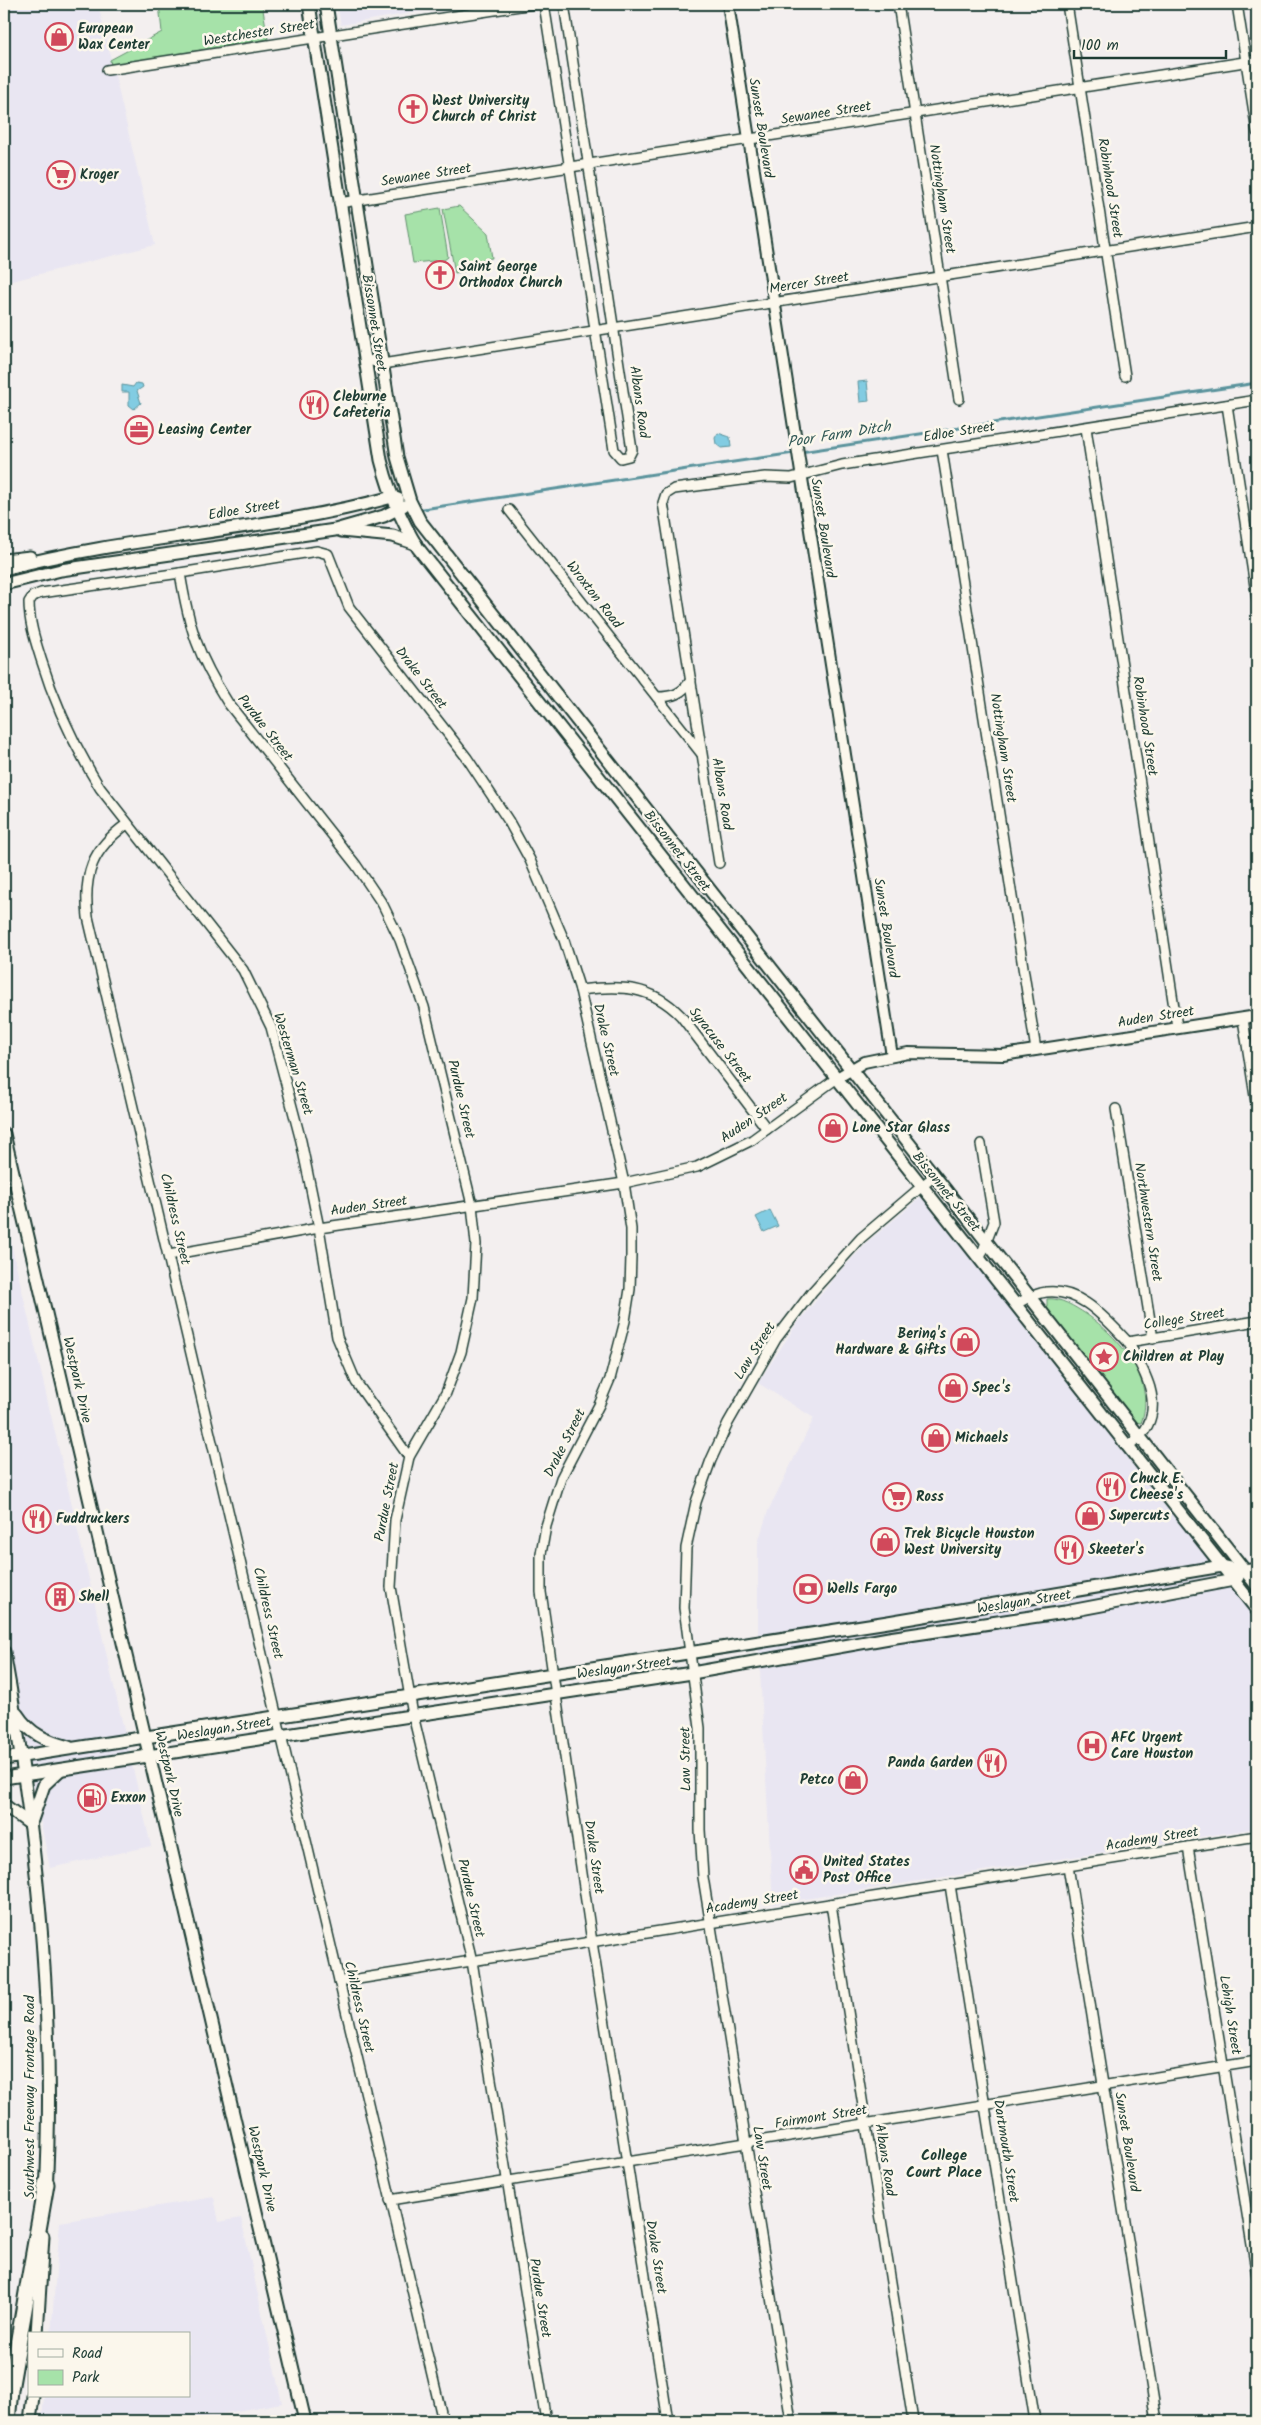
<svg xmlns="http://www.w3.org/2000/svg" width="1261" height="2425" viewBox="0 0 1261 2425" font-family="Kalam,sans-serif">
  <style>
    .built { fill: #e9e6f2 }
    .green { fill: #a6e2a9; stroke: #62906e }
    .water { fill: #82cce2; stroke: #5a939c }
    .lines { fill: none; stroke-linecap: round; stroke-linejoin: round }
    .stream { stroke: #5a939c; stroke-width: 3 }
    .minor-casing { stroke: #1f3d34; stroke-width: 12 }
    .tertiary-casing { stroke: #1f3d34; stroke-width: 14 }
    .secondary-casing { stroke: #1f3d34; stroke-width: 15 }
    .motorway-casing { stroke: #1f3d34; stroke-width: 19 }
    .minor { stroke: #fbf7ec; stroke-width: 9 }
    .tertiary { stroke: #fbf7ec; stroke-width: 10 }
    .secondary { stroke: #fbf7ec; stroke-width: 11 }
    .motorway { stroke: #fbf7ec; stroke-width: 15 }
    .labels { text-anchor: middle; dominant-baseline: central; stroke-width: 5; stroke-linejoin: round; paint-order: stroke }
    .poi-label { font-size: 14px; font-weight: bold; fill: #1f3d34; stroke: #fbf7ec; text-anchor: start }
    .street-label { font-size: 14px; fill: #1f3d34; stroke: #fbf7ec }
    .water-label { font-size: 15px; font-style: italic; fill: #335a57; stroke: #fbf7ec }
    .neighbourhood-label { font-size: 15px; font-weight: bold; fill: #1f3d34; stroke: #fbf7ec }
  </style>
  <rect width="100%" height="100%" fill="#f3efef"/>
  <filter id="ink" filterUnits="userSpaceOnUse"><feTurbulence type="fractalNoise" baseFrequency=".02" numOctaves="2"/><feDisplacementMap in="SourceGraphic" scale="10" xChannelSelector="R" yChannelSelector="G"/><feConvolveMatrix kernelMatrix="1 2 1 2 8 2 1 2 1" color-interpolation-filters="sRGB"/></filter>
  <g filter="url(#ink)">
    <g class="built">
      <path d="M4,4H98L155,245L4,283Z"/>
      <path d="M337,4H421L422,11L341,25Z"/>
      <path d="M922,1196L1257,1620V1828L773,1904L758,1635V1543L768,1511L814,1418L758,1383L796,1325L842,1269L870,1240Z"/>
      <path d="M4,1213L151,1846L50,1868L4,1640Z"/>
      <path d="M214,2197L219,2222L241,2218L282,2403L182,2421H42L44,2396H189V2334H51L60,2222Z"/>
    </g>
    <g class="green">
      <path d="M159,4H262L268,39L111,65L110,60L162,32Z"/>
      <path d="M459,206L488,233L492,258L473,261L474,269L455,273L443,209Z"/>
      <path d="M440,208L448,257L444,260L413,263L405,214Z"/>
      <path d="M1047,1299C1060,1297 1075,1307 1086,1314C1119,1337 1157,1380 1141,1423L1135,1422L1047,1311Z"/>
    </g>
    <g class="water">
      <path d="M867,381L869,401L860,402L858,382Z"/>
      <path d="M136,383L142,384L143,387L137,391L141,403L134,409L129,405V392H122V385L133,387Z"/>
      <path d="M718,433L730,437L731,447L721,448L716,444L715,438Z"/>
      <path d="M770,1210L778,1226L764,1232L756,1217Z"/>
    </g>
    <g class="lines">
      <path class="stream" d="M423,509L1257,383"/>
      <defs>
        <g id="minor">
          <path d="M544,4L614,450L621,458L629,456L632,450L564,4"/>
          <path d="M898,4L959,399"/>
          <path d="M1067,4L1125,376"/>
          <path d="M1237,4L1257,132"/>
          <path d="M107,70L533,4"/>
          <path d="M339,203L1257,60"/>
          <path d="M365,359L382,364L1257,227"/>
          <path d="M1227,405L1257,599"/>
          <path d="M1086,428L1177,1027"/>
          <path d="M942,450L1036,1050"/>
          <path d="M509,510L701,753"/>
          <path d="M180,573C189,628 198,656 228,703L356,865L383,905L400,940L424,1007L472,1205L476,1244L473,1298L461,1352L446,1393L409,1457L395,1520L391,1587L413,1715L472,1961L546,2421"/>
          <path d="M657,697C673,697 682,694 691,680"/>
          <path d="M127,824C92,849 83,874 88,917L443,2421"/>
          <path d="M719,863L664,509L663,503L666,494L674,489L765,477L791,478L842,465L1257,400"/>
          <path d="M580,990C620,985 651,985 681,1016L767,1129"/>
          <path d="M1243,1019L1257,1109"/>
          <path d="M1116,1109L1153,1339"/>
          <path d="M169,1255L319,1228L624,1183L697,1167L752,1140L837,1078"/>
          <path d="M980,1258L994,1222L981,1144"/>
          <path d="M1016,1304C1024,1300 1033,1295 1041,1293C1078,1285 1105,1318 1128,1342L1257,1321"/>
          <path d="M1128,1446C1134,1441 1141,1436 1145,1430C1164,1401 1142,1367 1128,1342"/>
          <path d="M409,1457L356,1382L337,1337L319,1228L301,1141L271,1027L243,970L100,788C75,747 55,705 41,659C35,640 29,622 29,602L33,596L41,593L180,573L317,551L328,554L349,607L467,758L508,820L530,860L564,940L580,990L624,1183L631,1229V1256L630,1289L625,1321L610,1379L599,1405L561,1478L546,1526L541,1554V1592L592,1942L668,2421"/>
          <path d="M1188,1847L1257,2276"/>
          <path d="M1068,1866L1157,2421"/>
          <path d="M950,1885L1035,2421"/>
          <path d="M831,1904L913,2421"/>
          <path d="M339,1982L1257,1836"/>
          <path d="M390,2200L1257,2061"/>
          <path d="M791,2421L703,1877L700,1830V1728L684,1608L686,1548L696,1502L711,1460L728,1423L776,1339L812,1292L861,1238L934,1176"/>
        </g>
        <g id="tertiary">
          <path d="M728,4L892,1056"/>
          <path d="M837,1078L864,1062L908,1053L1003,1055L1257,1016"/>
        </g>
        <g id="secondary">
          <path d="M309,4L381,460C389,492 400,519 418,548L1257,1610"/>
          <path d="M326,4L397,457L410,501L420,521L1257,1586"/>
          <path d="M341,531L393,536L416,544"/>
          <path d="M4,560L30,557"/>
          <path d="M4,569C131,535 265,532 392,497L398,499"/>
          <path d="M4,584L61,570L335,530L384,516L403,506"/>
          <path d="M4,1134L305,2421"/>
          <path d="M4,1652C36,1829 56,2012 46,2192"/>
          <path d="M17,1714C30,1734 46,1741 69,1747"/>
          <path d="M4,1728L8,1726L13,1711"/>
          <path d="M4,1759L888,1622L1222,1566L1245,1571L1257,1569"/>
          <path d="M4,1778L692,1673L889,1638L1065,1612L1234,1580L1238,1577"/>
          <path d="M4,1805L30,1824"/>
          <path d="M32,1820L44,1785L60,1770"/>
          <path d="M37,2334L43,2236"/>
          <path d="M30,2421L33,2396"/>
        </g>
        <path id="motorway" d="M7,2421L10,2390L46,2184"/>
      </defs>
      <use href="#minor" class="minor-casing"/>
      <use href="#tertiary" class="tertiary-casing"/>
      <use href="#secondary" class="secondary-casing"/>
      <use href="#motorway" class="motorway-casing"/>
      <use href="#minor" class="minor"/>
      <use href="#tertiary" class="tertiary"/>
      <use href="#secondary" class="secondary"/>
      <use href="#motorway" class="motorway"/>
    </g>
  </g>
  <defs>
    <symbol id="shop-ring" viewBox="-11 -11 22 22"><circle r="9.5" fill="#fbf7ec" stroke="#d1495b" stroke-width="1.5"/><path d="M-5-2.5h2.3a2.7 3.5 0 0 1 5.4 0H5L5.5 6h-11ZM-1.5-2.5h3a1.5 2.3 0 0 0-3 0Z" fill="#d1495b"/></symbol>
    <symbol id="church-ring" viewBox="-11 -11 22 22"><circle r="9.5" fill="#fbf7ec" stroke="#d1495b" stroke-width="1.5"/><path d="M-1.2-6h2.4v3.5h3.3v2.4h-3.3V6h-2.4V-.1h-3.3v-2.4h3.3Z" fill="#d1495b"/></symbol>
    <symbol id="supermarket-ring" viewBox="-11 -11 22 22"><circle r="9.5" fill="#fbf7ec" stroke="#d1495b" stroke-width="1.5"/><path d="M-6-5.5h2.5l.6 2H6L4.5 2H-2.5L-4.4-4H-6ZM-1.5 3.2a1.3 1.3 0 1 0 .1 0ZM3 3.2a1.3 1.3 0 1 0 .1 0Z" fill="#d1495b"/></symbol>
    <symbol id="restaurant-ring" viewBox="-11 -11 22 22"><circle r="9.5" fill="#fbf7ec" stroke="#d1495b" stroke-width="1.5"/><path d="M-5-6h1v4h1v-4h1v4h1v-4h1v5L-1.5 .5V6h-2V.5L-5-1ZM5-6V6H3V1.5H1.5Q1.5-4 5-6Z" fill="#d1495b"/></symbol>
    <symbol id="office-ring" viewBox="-11 -11 22 22"><circle r="9.5" fill="#fbf7ec" stroke="#d1495b" stroke-width="1.5"/><path d="M-6-3h4V-5.5h4V-3h4V5H-6ZM-1-4.5V-3h2v-1.5ZM-6 0V1H6V0Z" fill="#d1495b"/></symbol>
    <symbol id="sight-ring" viewBox="-11 -11 22 22"><circle r="9.5" fill="#fbf7ec" stroke="#d1495b" stroke-width="1.5"/><path d="M0-6L1.8-2.2L6-1.7L2.9 1.2L3.7 5.4L0 3.3L-3.7 5.4L-2.9 1.2L-6-1.7L-1.8-2.2Z" fill="#d1495b"/></symbol>
    <symbol id="bank-ring" viewBox="-11 -11 22 22"><circle r="9.5" fill="#fbf7ec" stroke="#d1495b" stroke-width="1.5"/><path d="M-6-4H6V4H-6ZM0-2.3a2.3 2.3 0 1 0 0 4.6a2.3 2.3 0 1 0 0-4.6Z" fill="#d1495b"/></symbol>
    <symbol id="building-ring" viewBox="-11 -11 22 22"><circle r="9.5" fill="#fbf7ec" stroke="#d1495b" stroke-width="1.5"/><path d="M-4-6H4V6H1V3H-1V6H-4ZM-2.5-4.3h1.7v1.8h-1.7ZM.8-4.3h1.7v1.8H.8ZM-2.5-1h1.7V.8h-1.7ZM.8-1h1.7V.8H.8Z" fill="#d1495b"/></symbol>
    <symbol id="hospital-ring" viewBox="-11 -11 22 22"><circle r="9.5" fill="#fbf7ec" stroke="#d1495b" stroke-width="1.5"/><path d="M-5-5h3v3.5h4V-5h3V5h-3V1.5h-4V5h-3Z" fill="#d1495b"/></symbol>
    <symbol id="fuel-ring" viewBox="-11 -11 22 22"><circle r="9.5" fill="#fbf7ec" stroke="#d1495b" stroke-width="1.5"/><path d="M-5.5-6h7V0h2V4h1.3V-2.5L3-4.5l.8-.8L6-3V5H2.5V1h-1V6h-7ZM-4.2-4.7v3.2H.2V-4.7Z" fill="#d1495b"/></symbol>
    <symbol id="civic-ring" viewBox="-11 -11 22 22"><circle r="9.5" fill="#fbf7ec" stroke="#d1495b" stroke-width="1.5"/><path d="M-.6-6.5H3V-4.5H.6V-3L4-1V1h2V6H-6V1h2V-1L-.6-3ZM-1.2 2.5V6h2.4V2.5Z" fill="#d1495b"/></symbol>
  </defs>
  <g fill-rule="evenodd">
    <use href="#shop-ring" x="43" y="21" width="32" height="32"/>
    <use href="#church-ring" x="397" y="93" width="32" height="32"/>
    <use href="#supermarket-ring" x="45" y="159" width="32" height="32"/>
    <use href="#church-ring" x="424" y="259" width="32" height="32"/>
    <use href="#restaurant-ring" x="298" y="389" width="32" height="32"/>
    <use href="#office-ring" x="123" y="414" width="32" height="32"/>
    <use href="#shop-ring" x="817" y="1112" width="32" height="32"/>
    <use href="#shop-ring" x="949" y="1326" width="32" height="32"/>
    <use href="#sight-ring" x="1088" y="1341" width="32" height="32"/>
    <use href="#shop-ring" x="937" y="1372" width="32" height="32"/>
    <use href="#shop-ring" x="920" y="1422" width="32" height="32"/>
    <use href="#restaurant-ring" x="1095" y="1471" width="32" height="32"/>
    <use href="#supermarket-ring" x="881" y="1481" width="32" height="32"/>
    <use href="#shop-ring" x="1074" y="1500" width="32" height="32"/>
    <use href="#restaurant-ring" x="21" y="1503" width="32" height="32"/>
    <use href="#shop-ring" x="869" y="1526" width="32" height="32"/>
    <use href="#restaurant-ring" x="1053" y="1534" width="32" height="32"/>
    <use href="#bank-ring" x="792" y="1573" width="32" height="32"/>
    <use href="#building-ring" x="44" y="1581" width="32" height="32"/>
    <use href="#hospital-ring" x="1076" y="1730" width="32" height="32"/>
    <use href="#restaurant-ring" x="976" y="1747" width="32" height="32"/>
    <use href="#shop-ring" x="837" y="1764" width="32" height="32"/>
    <use href="#fuel-ring" x="76" y="1782" width="32" height="32"/>
    <use href="#civic-ring" x="788" y="1854" width="32" height="32"/>
  </g>
  <g class="labels">
    <g class="poi-label">
      <text x="78" y="29">European<tspan x="78" dy="16">Wax Center</tspan></text>
      <text x="432" y="101">West University<tspan x="432" dy="16">Church of Christ</tspan></text>
      <text x="80" y="175">Kroger</text>
      <text x="459" y="267">Saint George<tspan x="459" dy="16">Orthodox Church</tspan></text>
      <text x="333" y="397">Cleburne<tspan x="333" dy="16">Cafeteria</tspan></text>
      <text x="158" y="430">Leasing Center</text>
      <text x="852" y="1128">Lone Star Glass</text>
      <text x="946" y="1334" text-anchor="end">Bering's<tspan x="946" dy="16">Hardware &amp; Gifts</tspan></text>
      <text x="1123" y="1357">Children at Play</text>
      <text x="972" y="1388">Spec's</text>
      <text x="955" y="1438">Michaels</text>
      <text x="1130" y="1479">Chuck E.<tspan x="1130" dy="16">Cheese's</tspan></text>
      <text x="916" y="1497">Ross</text>
      <text x="1109" y="1516">Supercuts</text>
      <text x="56" y="1519">Fuddruckers</text>
      <text x="904" y="1534">Trek Bicycle Houston<tspan x="904" dy="16">West University</tspan></text>
      <text x="1088" y="1550">Skeeter's</text>
      <text x="827" y="1589">Wells Fargo</text>
      <text x="79" y="1597">Shell</text>
      <text x="1111" y="1738">AFC Urgent<tspan x="1111" dy="16">Care Houston</tspan></text>
      <text x="973" y="1763" text-anchor="end">Panda Garden</text>
      <text x="834" y="1780" text-anchor="end">Petco</text>
      <text x="111" y="1798">Exxon</text>
      <text x="823" y="1862">United States<tspan x="823" dy="16">Post Office</tspan></text>
    </g>
    <g class="street-label">
      <text transform="translate(259 33) rotate(-9)">Westchester Street</text>
      <text transform="translate(826 113) rotate(-9)">Sewanee Street</text>
      <text transform="translate(761 128) rotate(81)">Sunset Boulevard</text>
      <text transform="translate(426 175) rotate(-9)">Sewanee Street</text>
      <text transform="translate(1110 188) rotate(81)">Robinhood Street</text>
      <text transform="translate(942 199) rotate(81)">Nottingham Street</text>
      <text transform="translate(809 283) rotate(-9)">Mercer Street</text>
      <text transform="translate(374 323) rotate(81)">Bissonnet Street</text>
      <text transform="translate(639 402) rotate(82)">Albans Road</text>
      <text transform="translate(959 432) rotate(-9)">Edloe Street</text>
      <text transform="translate(244 510) rotate(-9)">Edloe Street</text>
      <text transform="translate(823 528) rotate(81)">Sunset Boulevard</text>
      <text transform="translate(594 595) rotate(52)">Wroxton Road</text>
      <text transform="translate(421 678) rotate(52)">Drake Street</text>
      <text transform="translate(1145 726) rotate(81)">Robinhood Street</text>
      <text transform="translate(265 728) rotate(52)">Purdue Street</text>
      <text transform="translate(1003 748) rotate(81)">Nottingham Street</text>
      <text transform="translate(722 794) rotate(81)">Albans Road</text>
      <text transform="translate(677 851) rotate(52)">Bissonnet Street</text>
      <text transform="translate(886 928) rotate(81)">Sunset Boulevard</text>
      <text transform="translate(1156 1017) rotate(-9)">Auden Street</text>
      <text transform="translate(606 1040) rotate(77)">Drake Street</text>
      <text transform="translate(720 1045) rotate(52)">Syracuse Street</text>
      <text transform="translate(293 1064) rotate(73)">Westerman Street</text>
      <text transform="translate(461 1099) rotate(77)">Purdue Street</text>
      <text transform="translate(754 1118) rotate(-34)">Auden Street</text>
      <text transform="translate(946 1192) rotate(51)">Bissonnet Street</text>
      <text transform="translate(369 1206) rotate(-8)">Auden Street</text>
      <text transform="translate(175 1219) rotate(77)">Childress Street</text>
      <text transform="translate(1148 1222) rotate(81)">Northwestern Street</text>
      <text transform="translate(1184 1319) rotate(-9)">College Street</text>
      <text transform="translate(755 1351) rotate(-58)">Law Street</text>
      <text transform="translate(77 1380) rotate(77)">Westpark Drive</text>
      <text transform="translate(565 1443) rotate(-63)">Drake Street</text>
      <text transform="translate(387 1502) rotate(-79)">Purdue Street</text>
      <text transform="translate(1024 1602) rotate(-9)">Weslayan Street</text>
      <text transform="translate(268 1613) rotate(77)">Childress Street</text>
      <text transform="translate(624 1668) rotate(-8)">Weslayan Street</text>
      <text transform="translate(224 1729) rotate(-9)">Weslayan Street</text>
      <text transform="translate(686 1759) rotate(-91)">Law Street</text>
      <text transform="translate(169 1774) rotate(77)">Westpark Drive</text>
      <text transform="translate(1152 1839) rotate(-9)">Academy Street</text>
      <text transform="translate(594 1857) rotate(82)">Drake Street</text>
      <text transform="translate(471 1898) rotate(77)">Purdue Street</text>
      <text transform="translate(752 1902) rotate(-9)">Academy Street</text>
      <text transform="translate(359 2007) rotate(77)">Childress Street</text>
      <text transform="translate(1230 2015) rotate(81)">Lehigh Street</text>
      <text transform="translate(30 2097) rotate(-90)">Southwest Freeway Frontage Road</text>
      <text transform="translate(821 2117) rotate(-9)">Fairmont Street</text>
      <text transform="translate(1127 2142) rotate(81)">Sunset Boulevard</text>
      <text transform="translate(1006 2151) rotate(81)">Dartmouth Street</text>
      <text transform="translate(762 2158) rotate(81)">Law Street</text>
      <text transform="translate(885 2160) rotate(81)">Albans Road</text>
      <text transform="translate(262 2169) rotate(77)">Westpark Drive</text>
      <text transform="translate(656 2257) rotate(81)">Drake Street</text>
      <text transform="translate(540 2298) rotate(81)">Purdue Street</text>
    </g>
    <g class="water-label">
      <text transform="translate(839 435) rotate(-9)">Poor Farm Ditch</text>
    </g>
    <g class="neighbourhood-label">
      <text x="944" y="2156">College<tspan x="944" dy="17">Court Place</tspan></text>
    </g>
  </g>
  <rect width="1261" height="2425" fill="none" stroke="#fbf7ec" stroke-width="20"/>
  <rect x="10" y="10" width="1241" height="2405" fill="none" stroke="#1f3d34" stroke-width="2" filter="url(#ink)"/>
  <rect x="28" y="2332" width="162" height="65" fill="#fbf7ec" stroke="#a3ada2"/>
  <rect x="38" y="2349" width="25" height="8" fill="#fbf7ec" stroke="#a3ada2"/>
  <text x="72" y="2358" font-size="15" fill="#1f3d34">Road</text>
  <rect x="38" y="2370" width="25" height="15" fill="#a6e2a9" stroke="#a3ada2"/>
  <text x="72" y="2382" font-size="15" fill="#1f3d34">Park</text>
  <path d="M1074 50v8h152v-8" fill="none" stroke="#1f3d34" stroke-width="2.5"/>
  <text x="1081" y="50" font-size="15" fill="#1f3d34" stroke="#fbf7ec" stroke-width="4" paint-order="stroke">100 m</text>
</svg>
